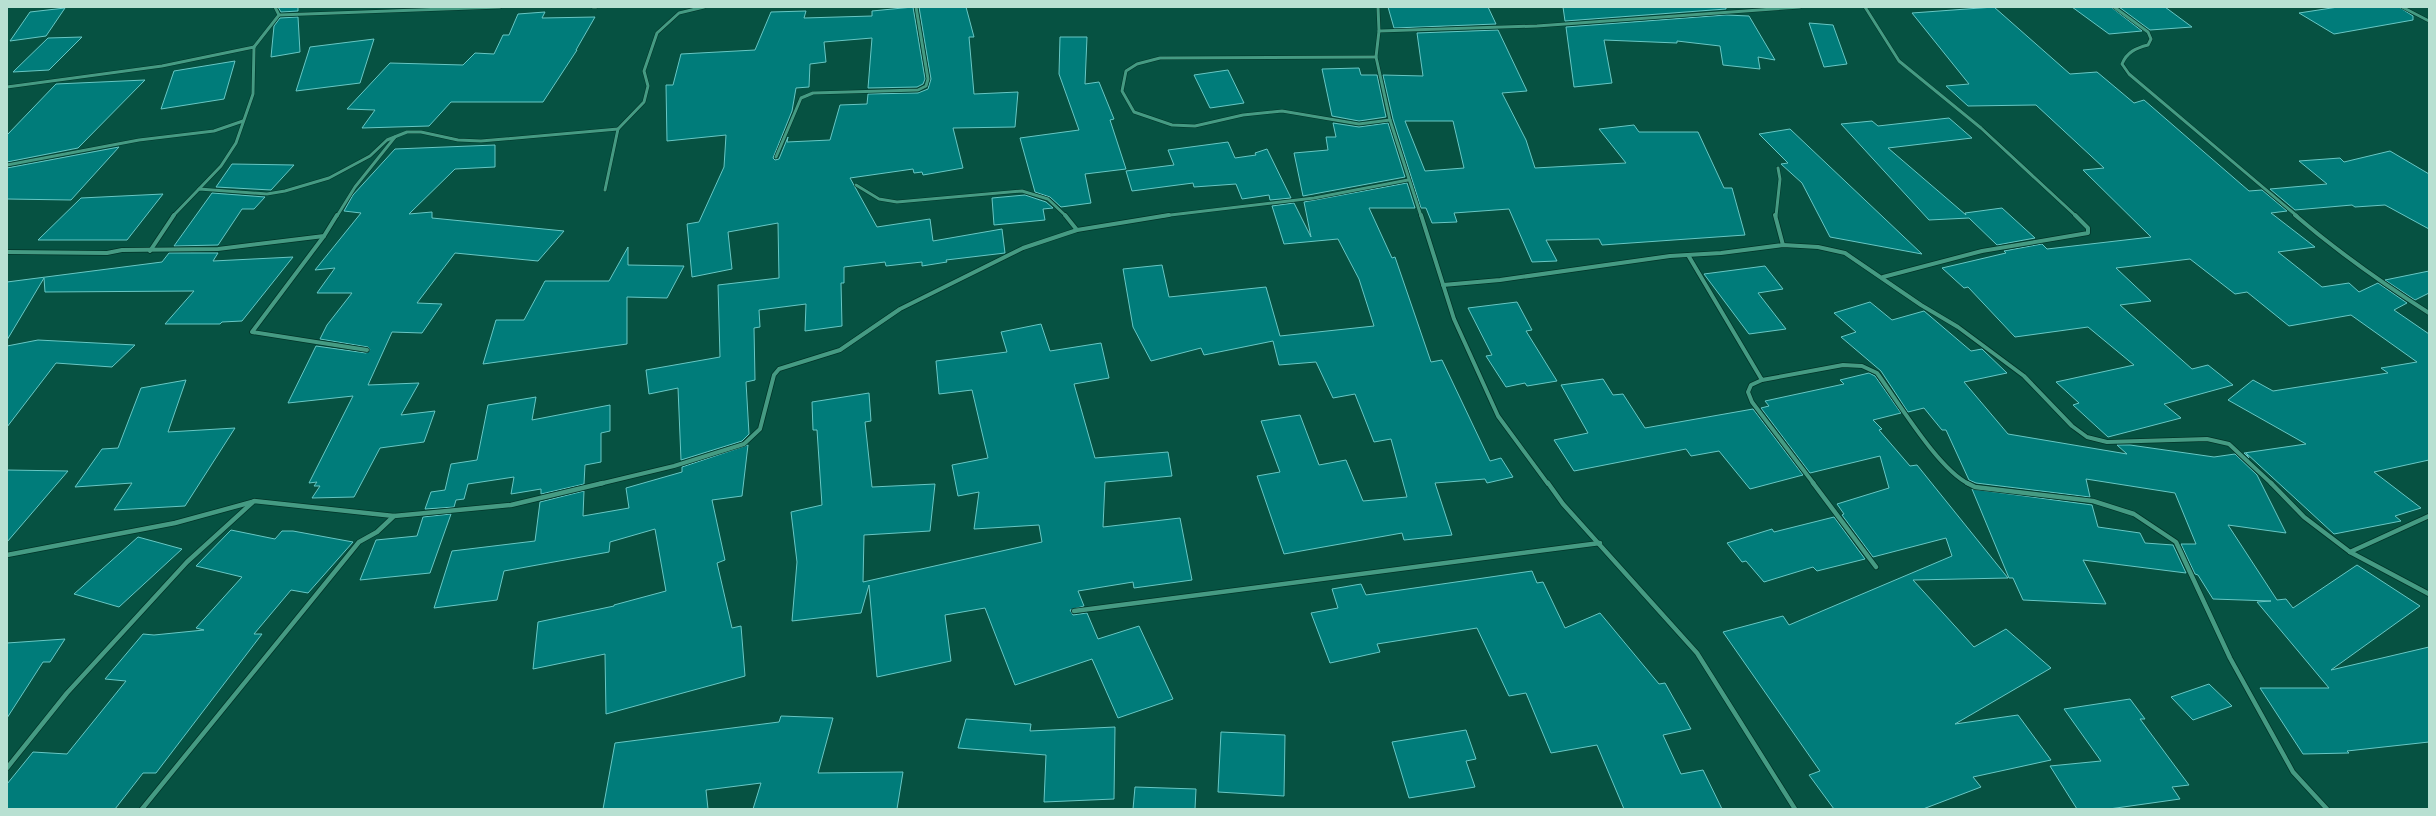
<svg xmlns="http://www.w3.org/2000/svg" width="2436" height="816" viewBox="0 0 2436 816" font-family="'Source Serif 4',serif">
  <style>
    .building { fill: #007c7a; stroke: #67c7c4; fill-rule: evenodd }
    .lines { fill: none; stroke-linecap: round; stroke-linejoin: round }
    .street-far2-casing { stroke: #023529; stroke-width: 4 }
    .street-far1-casing { stroke: #023529; stroke-width: 5.5 }
    .street-casing { stroke: #023529; stroke-width: 6 }
    .street-far2 { stroke: #459b83; stroke-width: 3 }
    .street-far1 { stroke: #459b83; stroke-width: 4 }
    .street { stroke: #459b83; stroke-width: 4.5 }
  </style>
  <rect width="100%" height="100%" fill="#065242"/>
  <g class="building">
    <path d="M278,7H298V11L281,12Z"/>
    <path d="M913,7L925,79L923,84L917,87L868,88L872,38L824,42L826,62L810,64L809,87L796,88L792,111L773,158L775,160L779,159L788,137L787,142L830,140L840,105L867,104L868,94L918,93L928,89L931,79L919,7H966L974,37H969L974,94L1018,92L1015,127L953,128L963,168L923,175L922,172L914,173L913,169L850,178L877,227L930,219L933,241L1002,229L1005,253L946,260L947,262L922,266V262L886,266L885,262L844,267V283H841L842,326L805,331L806,304L759,310L760,327L754,328L755,380L746,382L749,434L742,441L681,460L678,388L649,394L646,370L720,357L718,285L779,278L778,223L728,232L732,269L692,277L687,224L699,222L724,167L726,135L667,141L666,85H673L681,54L755,50L771,12L806,11L804,18L872,16V11Z"/>
    <path d="M1388,7H1488L1496,24L1394,28Z"/>
    <path d="M1563,7H1726V9L1565,21Z"/>
    <path d="M1994,7L2070,74L2097,72L2134,103L2144,100L2249,191L2262,190L2287,211L2271,213L2315,247L2278,252L2322,287L2349,283L2359,292L2378,283L2407,303L2394,310L2429,334V460L2374,472L2421,508L2395,516L2401,521L2334,534L2246,453L2249,458L2244,453L2306,444L2228,400L2253,380L2273,391L2388,373L2381,368L2417,362L2351,315L2289,326L2247,292L2235,294L2190,259L2116,268L2151,301L2120,305L2192,369L2208,365L2233,385L2164,404L2181,418L2108,437L2073,405L2079,403L2056,382L2134,365L2088,327L2015,337L1968,287L1964,288L1942,268L2006,253L2004,251L2042,244L2047,249L2151,237L2083,170L2104,168L2036,105L1968,106L1946,86L1969,84L1912,13Z"/>
    <path d="M2072,7H2111L2142,31L2109,34Z"/>
    <path d="M2119,7H2165L2192,27L2150,30Z"/>
    <path d="M2338,7H2399L2413,16V20L2334,34L2299,13Z"/>
    <path d="M65,8L46,36L10,41L30,12Z"/>
    <path d="M545,12L542,18L595,17L576,50H577L543,102H451L429,126L362,128L375,110L347,109L390,63L463,65L475,53L494,54L503,35H509L518,14Z"/>
    <path d="M1726,15L1749,16L1775,60L1758,57L1760,69L1723,65L1720,46L1677,41V43L1604,40L1612,83L1574,87L1566,27Z"/>
    <path d="M298,17L300,52L271,57L274,26L280,18Z"/>
    <path d="M1809,23L1833,25L1847,64L1824,67Z"/>
    <path d="M1498,30L1527,91L1502,93L1526,140L1535,168L1626,163L1599,129L1634,125L1639,132H1698L1724,188H1732L1745,235L1602,245L1599,239L1546,240L1557,261L1532,262L1509,209L1454,213L1457,222L1432,223L1426,208H1421L1393,119L1383,75L1423,76L1417,33ZM1405,121H1453L1464,168L1425,171Z"/>
    <path d="M82,37L49,70L13,72L48,38Z"/>
    <path d="M1060,37H1087L1085,84L1099,82L1114,119L1110,120L1126,169L1085,174L1091,203L1061,207L1050,197L1035,192L1020,138L1079,130L1059,74Z"/>
    <path d="M374,39L360,83L296,91L310,47Z"/>
    <path d="M235,61L224,99L161,109L174,71Z"/>
    <path d="M1359,68L1361,75H1377L1386,117L1359,121L1332,116L1322,69Z"/>
    <path d="M1228,70L1244,103L1210,108L1194,75Z"/>
    <path d="M145,80L78,148L7,162V135L56,84Z"/>
    <path d="M1949,118L1972,138L1888,148L1966,215L1965,213L2002,208L2035,238L1997,245L1969,218L1929,220L1841,124L1872,121L1878,126Z"/>
    <path d="M1333,123L1359,127L1388,123L1405,177L1303,196L1294,153L1328,150L1326,137H1336Z"/>
    <path d="M1790,129L1922,254L1830,237L1802,183L1781,164L1788,163L1759,134Z"/>
    <path d="M1228,142L1235,158L1256,155L1255,153L1267,149L1291,198L1270,200L1269,195L1242,199L1236,184L1194,187L1193,183L1132,191L1126,171L1174,165L1168,150Z"/>
    <path d="M495,145V167L455,169L409,214L432,212V218L564,231L538,261L455,253L417,303L442,304L422,333L392,332L368,385L419,383L401,415L435,411L424,442L380,448L354,497L312,498L320,486H314L317,482L309,483L353,396L288,403L316,346L366,353L370,350L368,347L320,339L327,325L352,293H317L335,268L315,270L361,213L344,211L353,195L395,149Z"/>
    <path d="M119,147L71,200L7,199V168Z"/>
    <path d="M2390,151L2429,174V229L2385,205L2355,207L2352,205L2295,210L2270,189L2327,184L2299,161L2340,158L2344,162Z"/>
    <path d="M232,164L294,165L271,190L216,187Z"/>
    <path d="M1407,183L1415,208H1369L1392,258L1395,257L1431,362L1442,360L1490,461L1501,458L1513,477L1487,483L1485,479L1435,483L1452,535L1404,540L1402,533L1284,554L1257,476L1280,472L1261,421L1300,415L1319,465L1346,460L1363,501L1407,497L1391,439L1374,442L1355,394L1333,398L1316,362L1279,365L1273,341L1204,355L1201,348L1151,361L1133,327L1123,269L1162,265L1169,297L1266,287L1280,336L1374,326L1359,279L1338,239L1284,244L1272,206L1294,203L1311,237L1304,202Z"/>
    <path d="M212,193L265,197L254,209H242L218,245L174,246Z"/>
    <path d="M163,194L127,240H38L81,198Z"/>
    <path d="M1025,195L1046,202L1053,208L1043,209L1045,220L994,225L992,198Z"/>
    <path d="M628,247V265L684,266L667,298L627,297V344L483,364L496,320H524L545,281H609Z"/>
    <path d="M169,253H218L213,261L293,257L242,321L222,322L220,324H165L194,291L45,292L44,278L7,340V282L162,262Z"/>
    <path d="M1765,266L1783,289L1758,293L1786,329L1749,334L1704,274Z"/>
    <path d="M2429,271V293L2415,300L2385,280Z"/>
    <path d="M1517,302L1532,330L1526,331L1557,381L1527,386L1525,383L1506,387L1486,356L1492,355L1468,308Z"/>
    <path d="M1870,302L1892,320L1924,311L1971,351L1982,349L1984,351L2007,373L1964,382L2008,434L2127,454L2117,445H2130L2214,457L2235,454L2257,475L2286,533L2228,525L2277,600L2286,599L2293,608L2357,565L2420,606L2331,670L2429,647V742L2347,751L2349,753L2303,754L2260,688H2329L2257,602L2271,601L2213,599L2198,575L2195,574L2181,544H2196L2175,493L2086,479L2090,497L1976,483L1969,480L1946,430H1942L1924,408L1908,412L1881,371L1841,337L1856,332L1834,313Z"/>
    <path d="M1041,324L1050,351L1101,343L1109,378L1074,384L1095,458L1168,452L1172,476L1105,482L1103,527L1180,518L1192,580L1134,588L1133,582L1078,591L1084,606L1070,610L1073,615L1087,613L1098,639L1139,626L1173,699L1118,718L1092,659L1015,685L985,608L945,615L951,661L877,677L869,585L861,613L792,621L797,562L791,512L822,505L817,430H813L812,402L869,393L871,421L865,422L872,487L935,484L930,531L864,535L863,582L1042,542L1039,525L974,529L979,492L958,496L952,465L988,458L972,390L939,394L936,361L1007,352L1001,332Z"/>
    <path d="M38,340L135,345L112,367L56,363L7,427V346Z"/>
    <path d="M1869,373L1875,376L1901,413L1873,420L1882,429L1879,430L1910,466L1917,465L2008,578L1913,580L1974,647L2006,629L2051,668L1955,724L2018,715L2051,760L1973,777L1981,787L1923,809H1834L1809,775L1820,771L1723,632L1783,616L1789,625L1952,556L1946,538L1873,557L1842,515L1844,514L1837,504L1889,488L1880,456L1810,473L1761,408L1769,406L1765,401L1844,384L1840,380Z"/>
    <path d="M1603,379L1613,395L1623,394L1645,428L1753,409L1803,475L1750,489L1719,451L1691,456L1686,449L1574,471L1554,440L1588,433L1561,385Z"/>
    <path d="M186,380L168,432L235,428L185,506L114,510L132,483L75,487L102,449L118,448L141,388Z"/>
    <path d="M536,397L532,420L610,405V431L601,433V462L585,465L584,484L541,494V489L511,494L514,477L468,484L464,499L456,500L454,507L425,509L431,492L445,490L451,464L477,460L488,405Z"/>
    <path d="M748,445L742,496L712,500L725,560L717,563L732,628L741,626L745,676L606,714L605,654L533,669L538,622L614,606V605L666,591L655,529L610,542L609,552L504,571L497,600L434,608L452,551L535,541L540,502L584,491L583,516L629,508L626,488L682,472V467Z"/>
    <path d="M7,470L68,471L7,542Z"/>
    <path d="M1972,489L2092,505L2098,527L2140,533L2145,543L2173,545L2186,573L2083,560L2106,604L2023,600L2013,578H2009Z"/>
    <path d="M451,514L430,573L360,580L376,540L417,536L423,517Z"/>
    <path d="M1834,517L1865,559L1817,571L1813,567L1764,582L1746,561L1742,562L1727,543L1772,529L1774,532Z"/>
    <path d="M231,530L275,539L282,531H293L353,542L308,593L291,590L254,634H262L156,773H143L115,809H7V784L33,752L67,754L126,681L105,679L143,634L154,635L204,630L196,628L242,577L196,566Z"/>
    <path d="M138,537L182,549L119,607L74,594Z"/>
    <path d="M1532,571L1537,583L1543,582L1565,628L1600,613L1659,684L1665,683L1691,729L1663,735L1681,774L1703,770L1722,809H1624L1597,745L1551,753L1526,693L1509,696L1477,628L1377,644L1380,652L1330,663L1311,613L1338,608L1332,589L1361,584L1366,595Z"/>
    <path d="M65,639L50,662H43L7,718V643Z"/>
    <path d="M2209,684L2232,706L2193,720L2171,697Z"/>
    <path d="M2130,699L2145,719H2140L2189,785L2172,787L2180,799L2109,809H2077L2050,766L2101,761L2064,709Z"/>
    <path d="M781,716L833,718L818,773L903,772L897,809H753L761,783L706,790L708,809H603L615,743L779,722Z"/>
    <path d="M966,719L1031,724L1030,731L1115,727L1114,799L1044,802L1046,755L958,748Z"/>
    <path d="M1466,730L1476,759L1466,761L1475,787L1409,798L1392,742Z"/>
    <path d="M1221,732L1285,735L1284,796L1218,792Z"/>
    <path d="M1135,787L1196,789L1195,809H1133Z"/>
  </g>
  <g class="lines">
    <defs>
      <g id="street-far2">
        <path d="M275,7L279,15"/>
        <path d="M593,7H596"/>
        <path d="M1378,7L1379,31L1376,57L1390,120L1421,216"/>
        <path d="M1865,7L1899,61L1981,128L2076,216"/>
        <path d="M2114,7L2148,32L2151,39L2148,45C2136,48 2127,52 2122,64L2129,74L2297,216"/>
        <path d="M2402,7L2429,21"/>
        <path d="M1379,31L1537,26L1800,7"/>
        <path d="M254,47L279,15L500,7"/>
        <path d="M1376,57L1160,58L1137,64L1126,71L1122,91L1134,112L1172,125L1195,126L1243,115L1282,111L1359,124L1390,120"/>
        <path d="M7,87L162,66L254,47L253,94L236,143L221,166L199,189"/>
        <path d="M776,157L801,98L813,93L918,90L926,86L928,79L916,7"/>
        <path d="M7,165L139,140L214,131L243,121"/>
        <path d="M856,185L879,199L897,202L1022,191L1048,199L1066,216"/>
        <path d="M605,190L618,129L644,102L648,86L644,71L657,33L679,13L704,7"/>
        <path d="M173,216L199,189L267,194L285,191L329,178L370,156L387,140L407,132H421L458,140L481,141L618,129"/>
        <path d="M337,216L355,187L395,137"/>
        <path d="M1162,216L1314,198L1408,180"/>
        <path d="M1776,216L1780,179L1778,168"/>
      </g>
      <g id="street-far1">
        <path d="M1065,215L1077,230"/>
        <path d="M1421,215L1454,319L1498,416L1548,484"/>
        <path d="M1775,215L1783,245"/>
        <path d="M2295,215C2338,252 2382,283 2429,313"/>
        <path d="M324,236L252,332L367,350"/>
        <path d="M150,251L174,215"/>
        <path d="M7,252L107,253L122,250L218,249L324,236L337,215"/>
        <path d="M1688,255L1762,380L1843,365L1862,366L1877,373C1899,403 1938,469 1969,484"/>
        <path d="M1883,277L1982,251L2088,233V228L2075,215"/>
        <path d="M1443,285L1500,280L1670,256L1721,253L1783,245L1818,247L1845,253L1921,305L1958,327L2024,376L2072,426L2087,437L2107,442L2207,439L2229,444L2272,484"/>
        <path d="M1762,380L1751,385L1748,392L1752,402L1814,484"/>
        <path d="M599,484L674,466L744,444L760,429L774,375L779,369L840,350L900,309L1023,248L1077,230L1169,215"/>
      </g>
      <g id="street">
        <path d="M1548,483L1563,504L1697,653L1795,809"/>
        <path d="M1813,483L1876,567"/>
        <path d="M1967,483L1975,487L2093,501L2134,514L2176,542L2230,658L2293,772L2327,809"/>
        <path d="M2271,483L2304,517L2350,552L2429,594"/>
        <path d="M2350,552L2429,516"/>
        <path d="M7,555L175,523L252,502"/>
        <path d="M1074,611L1600,543"/>
        <path d="M7,768L67,693L187,562L254,501L394,516"/>
        <path d="M142,809L359,542L377,532L394,516L511,505L603,483"/>
      </g>
    </defs>
    <use href="#street-far2" class="street-far2-casing"/>
    <use href="#street-far1" class="street-far1-casing"/>
    <use href="#street" class="street-casing"/>
    <use href="#street-far2" class="street-far2"/>
    <use href="#street-far1" class="street-far1"/>
    <use href="#street" class="street"/>
  </g>
  <rect width="2436" height="816" fill="none" stroke="#b8e0d2" stroke-width="16"/>
</svg>
